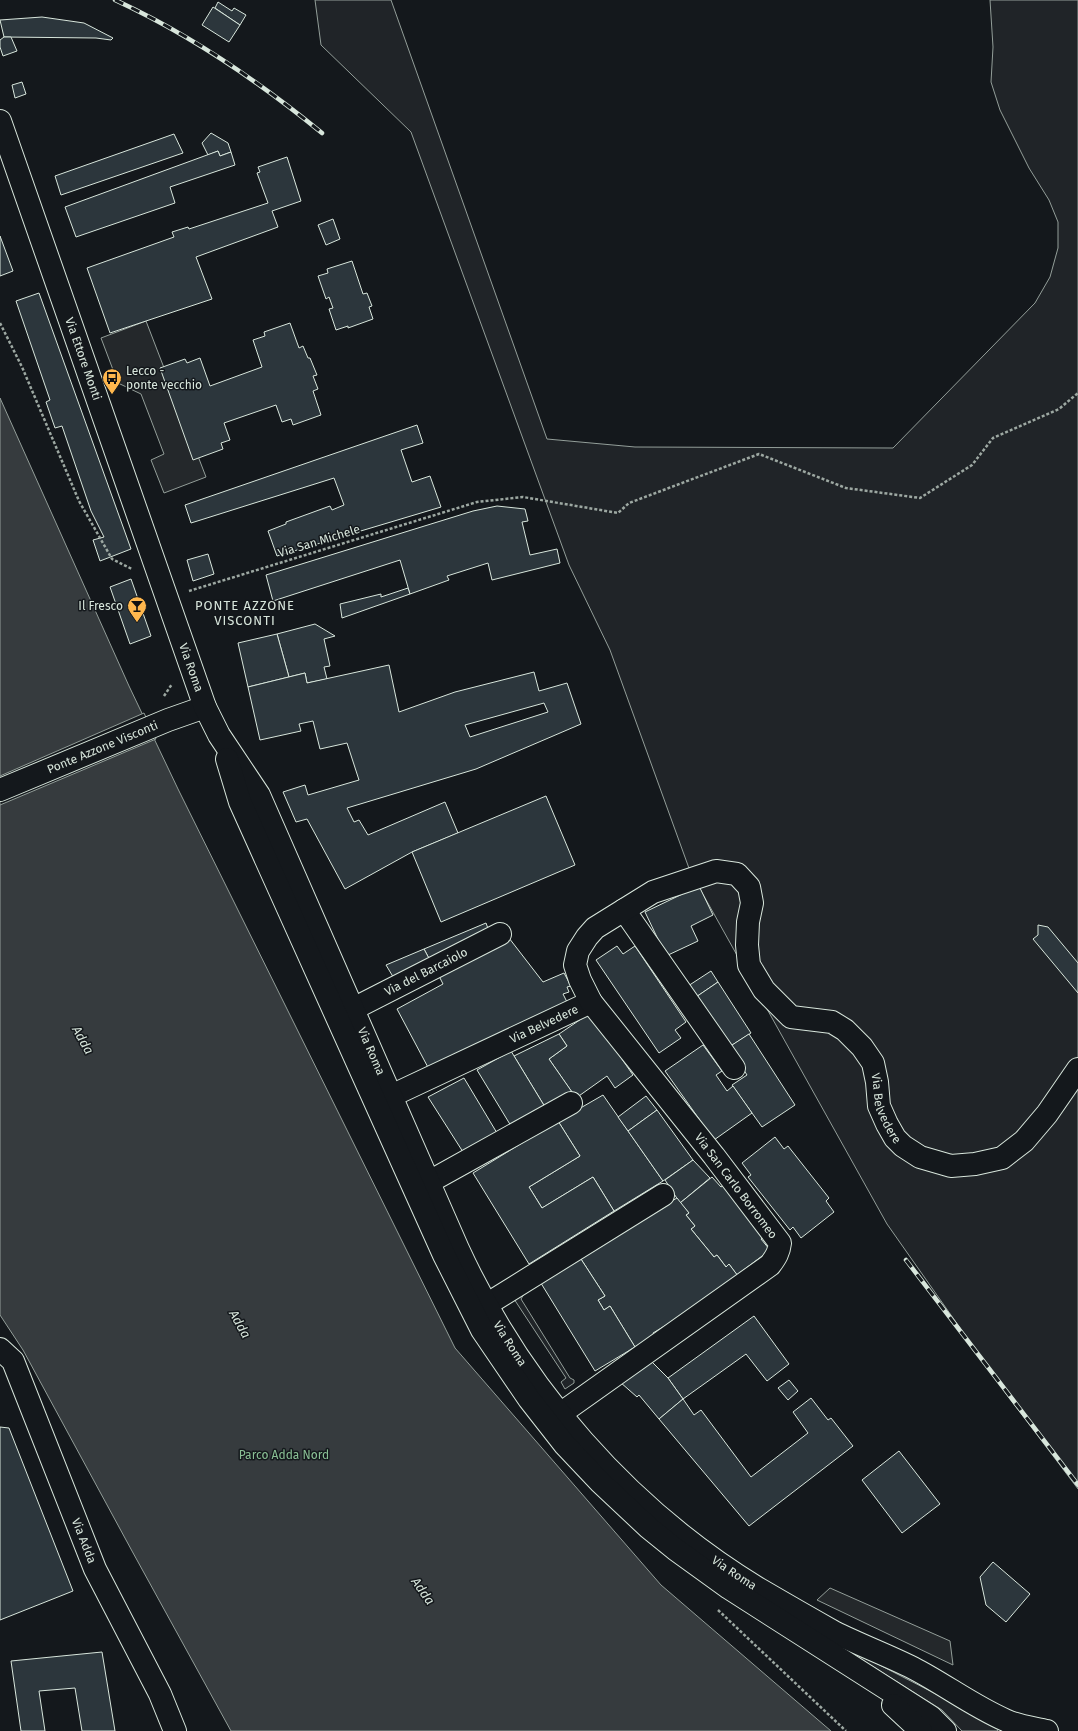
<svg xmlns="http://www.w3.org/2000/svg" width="1078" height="1731" viewBox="0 0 1078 1731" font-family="'Fira Sans',sans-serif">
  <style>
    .green { fill: #202428; stroke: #939e99 }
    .parking { fill: #24282b; stroke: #939e99 }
    .water { fill: #363b3e; stroke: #939e99 }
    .pier { fill: #14181c; stroke: #939e99 }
    .building { fill: #2c363c; stroke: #d8e6dc; fill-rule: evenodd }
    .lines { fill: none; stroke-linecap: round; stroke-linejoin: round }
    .minor-casing { stroke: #d8e6dc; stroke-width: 24 }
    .major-casing { stroke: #d8e6dc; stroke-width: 24 }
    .path { stroke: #9da8a2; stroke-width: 2.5; stroke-dasharray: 3 2; stroke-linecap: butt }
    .minor { stroke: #14181c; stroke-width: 22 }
    .major { stroke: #14181c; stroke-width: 22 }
    .rail-casing { stroke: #d8e6dc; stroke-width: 4.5 }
    .rail { stroke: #14181c; stroke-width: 3; stroke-dasharray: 9; stroke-linecap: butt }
    .labels { text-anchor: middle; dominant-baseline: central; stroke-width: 3; stroke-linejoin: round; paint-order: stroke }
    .street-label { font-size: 12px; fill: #d8e6dc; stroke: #14181c }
    .poi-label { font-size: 12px; fill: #d8e6dc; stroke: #14181c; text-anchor: start }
    .park-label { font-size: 12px; fill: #8ac095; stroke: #14181c }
    .neighbourhood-label { font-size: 13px; letter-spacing: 1px; fill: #d8e6dc; stroke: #14181c }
    .water-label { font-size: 13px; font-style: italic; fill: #d8e6dc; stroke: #14181c }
  </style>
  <rect width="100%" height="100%" fill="#14181c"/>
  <g class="green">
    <path d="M315,0H391L547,439L635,447L893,448L1035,303L1050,277L1058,248V222L1049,200L1029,168L1000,110L991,82L993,47L990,0H1078V1489L1010,1399L887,1224L690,871L610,650L569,565L411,132L321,45Z"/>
    <path d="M526,1291L521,1299L570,1378L574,1380V1383L565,1389L561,1382L566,1378L514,1299Z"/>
    <path d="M829,1639L971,1712L999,1729L997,1731H962L942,1710Z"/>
  </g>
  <g class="parking">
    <path d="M146,321L206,477L164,493L151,460L164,454L141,394L118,383L101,338Z"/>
    <path d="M830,1588L950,1641L953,1665L817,1600Z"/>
  </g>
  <path class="water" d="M0,398L129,686L178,789L455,1348L661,1585L831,1731H231L132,1551L23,1350L0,1315Z"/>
  <path class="pier" d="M144,713L156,739L0,805V776Z"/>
  <g class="building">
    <path d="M218,2L232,11L234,8L246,15L240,25L215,8Z"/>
    <path d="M213,7L240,25L229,42L202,25Z"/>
    <path d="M42,17L84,23L113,38L111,40L96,38L4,37L0,20Z"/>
    <path d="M4,37H11L17,51L3,56L0,47V40Z"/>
    <path d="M22,82L26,94L15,98L12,85Z"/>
    <path d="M211,133L228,143L231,152L220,156L218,151L208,155L202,143Z"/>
    <path d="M174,134L183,153L61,195L55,176Z"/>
    <path d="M218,151L220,156L231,152L235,165L170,187L175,203L76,237L65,207Z"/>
    <path d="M287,157L301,201L272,211L278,227L196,257L212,299L110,333L87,268L174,237L172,232L188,227L189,229L268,203L257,173L260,172L258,167Z"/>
    <path d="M333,219L340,239L326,245L318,225Z"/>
    <path d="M0,236L13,271L0,276Z"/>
    <path d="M352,261L363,294L367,293L372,306L369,307L373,319L348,328V326L336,330L329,309L333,308L329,297L326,299L318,276L328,273L327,269Z"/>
    <path d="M39,293L131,549L100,561L93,540L104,537L91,511L62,426L55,428L46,402L50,400L16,301Z"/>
    <path d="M290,323L299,348L303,346L308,358H310L317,375L313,376L318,389L313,391L321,415L293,425L291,419L282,422L276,405L224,423L230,440L221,443L223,449L193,460L160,368L185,359L187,363L200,358L210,386L262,367L253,340L265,336L264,332Z"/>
    <path d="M417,425L423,443L401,450L412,482L430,476L441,507L277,556L268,531L286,524V522L330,506L332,510L344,505L334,478L191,523L185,505Z"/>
    <path d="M497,506L525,509L528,521L522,522L530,555L557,549L560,563L492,580L488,563L447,576L449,580L410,594L400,560L273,601L266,575L473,511Z"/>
    <path d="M208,554L214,574L193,581L187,560Z"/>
    <path d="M131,579L151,636L130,644L110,587Z"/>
    <path d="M408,588L410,594L342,618L340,604L381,594V597Z"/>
    <path d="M315,624L335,636L324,639L330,666L324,667L327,679L307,683L305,673L289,677L277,634Z"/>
    <path d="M277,634L289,677L248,687L238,643Z"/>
    <path d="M389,665L399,712L455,692L534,672L539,691L567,683L581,724L476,769L347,808L354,822L359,820L368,835L445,802L458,833L412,852L345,889L307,819L296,822L283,792L305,785L308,795L359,780L347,743L320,749L313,721L299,724L301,731L260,740L248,687L305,673L307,683ZM544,703L548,712L470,737L465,725Z"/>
    <path d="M546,796L575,865L441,922L412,852Z"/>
    <path d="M699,886L713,915L691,926L698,941L666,956L645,912Z"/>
    <path d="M486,923L490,934L432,964L424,949Z"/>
    <path d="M1038,925L1048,927L1078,963V993L1033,939L1038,935Z"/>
    <path d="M509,938L543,982L564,973L571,986L567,987L569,992L563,994L568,1004L431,1073L397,1009L443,984L439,976Z"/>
    <path d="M617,946L623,954L635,946L686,1022L675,1030L681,1038L659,1053L596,960Z"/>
    <path d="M424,949L433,966L398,985L386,965Z"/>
    <path d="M711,971L718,982L696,997L688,986Z"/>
    <path d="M718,982L751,1033L729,1047L696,997Z"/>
    <path d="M590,1013L633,1075L615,1088L607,1076L576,1098L549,1059L567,1046L559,1034Z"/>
    <path d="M559,1034L567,1046L549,1059L572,1092L545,1107L514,1056Z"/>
    <path d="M749,1034L795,1105L762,1127L732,1085L747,1075L729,1047Z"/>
    <path d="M703,1045L722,1071L716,1075L727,1091L733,1086L752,1113L714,1140L665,1071Z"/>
    <path d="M511,1051L545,1107L511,1126L477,1070Z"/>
    <path d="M464,1078L497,1133L463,1152L428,1097Z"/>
    <path d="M603,1095L663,1181L614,1211L593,1177L542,1208L529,1187L580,1156L558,1121Z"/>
    <path d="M646,1096L657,1110L628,1131L618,1117Z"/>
    <path d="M657,1110L693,1160L663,1181L628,1131Z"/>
    <path d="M558,1121L580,1156L529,1187L542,1208L593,1177L614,1211L529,1264L473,1173Z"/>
    <path d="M775,1137L784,1149L788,1146L829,1198L826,1201L834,1212L801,1238L793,1227L790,1230L748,1177L751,1175L742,1163Z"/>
    <path d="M693,1160L710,1178L680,1203L665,1180Z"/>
    <path d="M712,1177L721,1187L724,1185L765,1236L761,1239L770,1250L737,1275L729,1264L726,1267L717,1255L714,1257L691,1229L695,1226L686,1215L689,1213L680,1203Z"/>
    <path d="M677,1198L689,1213L686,1215L695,1226L691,1229L714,1257L717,1255L726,1267L729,1264L741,1280L653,1333L654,1335L635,1347L610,1306L604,1310L598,1300L605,1296L579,1256Z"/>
    <path d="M579,1256L605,1296L598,1300L604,1310L610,1306L635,1347L595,1371L539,1280Z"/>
    <path d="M754,1316L789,1364L767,1381L746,1354L683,1399L668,1378Z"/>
    <path d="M649,1359L668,1378L683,1399L659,1419L639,1395L637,1397L620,1382Z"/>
    <path d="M789,1380L798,1391L788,1400L778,1388Z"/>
    <path d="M811,1398L828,1420L831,1418L853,1446L749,1526L659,1419L683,1399L694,1415L701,1410L751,1477L808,1433L793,1412Z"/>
    <path d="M0,1427L9,1428L73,1591L0,1620Z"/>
    <path d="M899,1451L940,1504L902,1533L862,1480Z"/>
    <path d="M993,1562L1030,1594L1006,1622L986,1605L980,1577Z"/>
    <path d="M102,1652L115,1731H82L75,1688L39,1691L45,1731H21L11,1661Z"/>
  </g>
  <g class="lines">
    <defs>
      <g id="minor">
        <path id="s1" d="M0,790L168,720L205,707"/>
        <path d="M624,910L734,1068"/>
        <path id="s2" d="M353,1009L500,934"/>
        <path id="s3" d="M391,1096L591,1002"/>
        <path d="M429,1182L571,1103"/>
        <path d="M486,1305L663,1195"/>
        <path id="s4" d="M0,1349L13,1361L95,1569L160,1694L175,1731"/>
        <path id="s5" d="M560,1414L770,1265C776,1257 779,1252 780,1243L714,1156L591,1002L580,980L575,965L578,951L587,937L595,928L653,892L716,871L737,874L749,887L752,903L748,922L747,945L749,965L764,990L791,1017L832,1022L845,1030L862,1047L873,1063L877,1082L879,1106L887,1124L895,1138L903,1146L920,1157L951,1166L975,1164L1002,1158L1024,1141L1047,1114L1078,1069"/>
      </g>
      <g id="major">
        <path id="s6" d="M0,121L205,707L219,735L259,795L458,1249C522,1388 627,1509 759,1589C783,1603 809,1618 834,1632C860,1645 887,1655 913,1668C944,1684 973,1706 1005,1720C1017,1726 1034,1728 1047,1731"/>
        <path d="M227,759L240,802L444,1255L482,1330L529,1399L565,1445L600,1482L649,1528L675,1549L729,1588L931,1717L945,1731"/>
        <path d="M893,1705L921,1731"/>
      </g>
    </defs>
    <use href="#minor" class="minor-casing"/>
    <use href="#major" class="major-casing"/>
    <g class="path">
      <path d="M0,323L22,367L79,501L112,559L132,569"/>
      <path d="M189,591L477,502L523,497L618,513L629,503L759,454L846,488L920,498L972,465L993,438L1059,409L1078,393"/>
      <path d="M164,696L172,684"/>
      <path d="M718,1610L846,1731"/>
    </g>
    <use href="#minor" class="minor"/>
    <use href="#major" class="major"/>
    <defs>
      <g id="rail">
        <path d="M115,0C191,35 257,80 322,133"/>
        <path d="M906,1260L1078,1485"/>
      </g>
    </defs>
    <use href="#rail" class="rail-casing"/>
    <use href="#rail" class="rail"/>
  </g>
  <defs>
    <symbol id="bus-pin" viewBox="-11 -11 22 30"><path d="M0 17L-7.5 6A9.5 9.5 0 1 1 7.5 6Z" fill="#ffb74d" stroke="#14181c"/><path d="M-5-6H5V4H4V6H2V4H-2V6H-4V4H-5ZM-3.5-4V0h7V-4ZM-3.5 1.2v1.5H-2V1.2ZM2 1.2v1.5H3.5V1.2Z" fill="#111"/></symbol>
    <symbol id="bar-pin" viewBox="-11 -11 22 30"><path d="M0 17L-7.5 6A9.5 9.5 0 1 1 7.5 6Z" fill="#ffb74d" stroke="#14181c"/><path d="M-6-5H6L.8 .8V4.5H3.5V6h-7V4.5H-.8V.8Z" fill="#111"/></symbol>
  </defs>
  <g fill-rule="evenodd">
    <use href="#bus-pin" x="101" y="367" width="22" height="30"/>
    <use href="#bar-pin" x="126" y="595" width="22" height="30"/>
  </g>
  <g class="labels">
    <g class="street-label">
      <text stroke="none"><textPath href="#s6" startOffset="252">Via Ettore Monti</textPath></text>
      <text transform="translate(319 541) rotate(-17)">Via San Michele</text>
      <text stroke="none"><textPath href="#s6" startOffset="579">Via Roma</textPath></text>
      <text stroke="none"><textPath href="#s1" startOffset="111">Ponte Azzone Visconti</textPath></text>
      <text stroke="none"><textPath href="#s2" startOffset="82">Via del Barcaiolo</textPath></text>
      <text stroke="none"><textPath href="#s3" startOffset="169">Via Belvedere</textPath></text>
      <text stroke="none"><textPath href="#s6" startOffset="1004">Via Roma</textPath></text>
      <text stroke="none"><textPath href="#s5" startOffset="1139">Via Belvedere</textPath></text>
      <text transform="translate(736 1186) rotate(53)">Via San Carlo Borromeo</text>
      <text stroke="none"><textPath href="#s6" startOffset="1328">Via Roma</textPath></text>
      <text stroke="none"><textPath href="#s4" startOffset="211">Via Adda</textPath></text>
      <text stroke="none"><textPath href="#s6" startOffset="1651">Via Roma</textPath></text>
    </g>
    <g class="poi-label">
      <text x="126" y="371">Lecco -<tspan x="126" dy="14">ponte vecchio</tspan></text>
      <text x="123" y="606" text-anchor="end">Il Fresco</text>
    </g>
    <g class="park-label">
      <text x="284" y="1455">Parco Adda Nord</text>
    </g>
    <g class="neighbourhood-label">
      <text x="245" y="605">PONTE AZZONE<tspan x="245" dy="15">VISCONTI</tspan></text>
    </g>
    <g class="water-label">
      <text transform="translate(83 1040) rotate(61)">Adda</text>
      <text transform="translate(240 1324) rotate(61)">Adda</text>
      <text transform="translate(423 1591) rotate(55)">Adda</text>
    </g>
  </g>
</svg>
